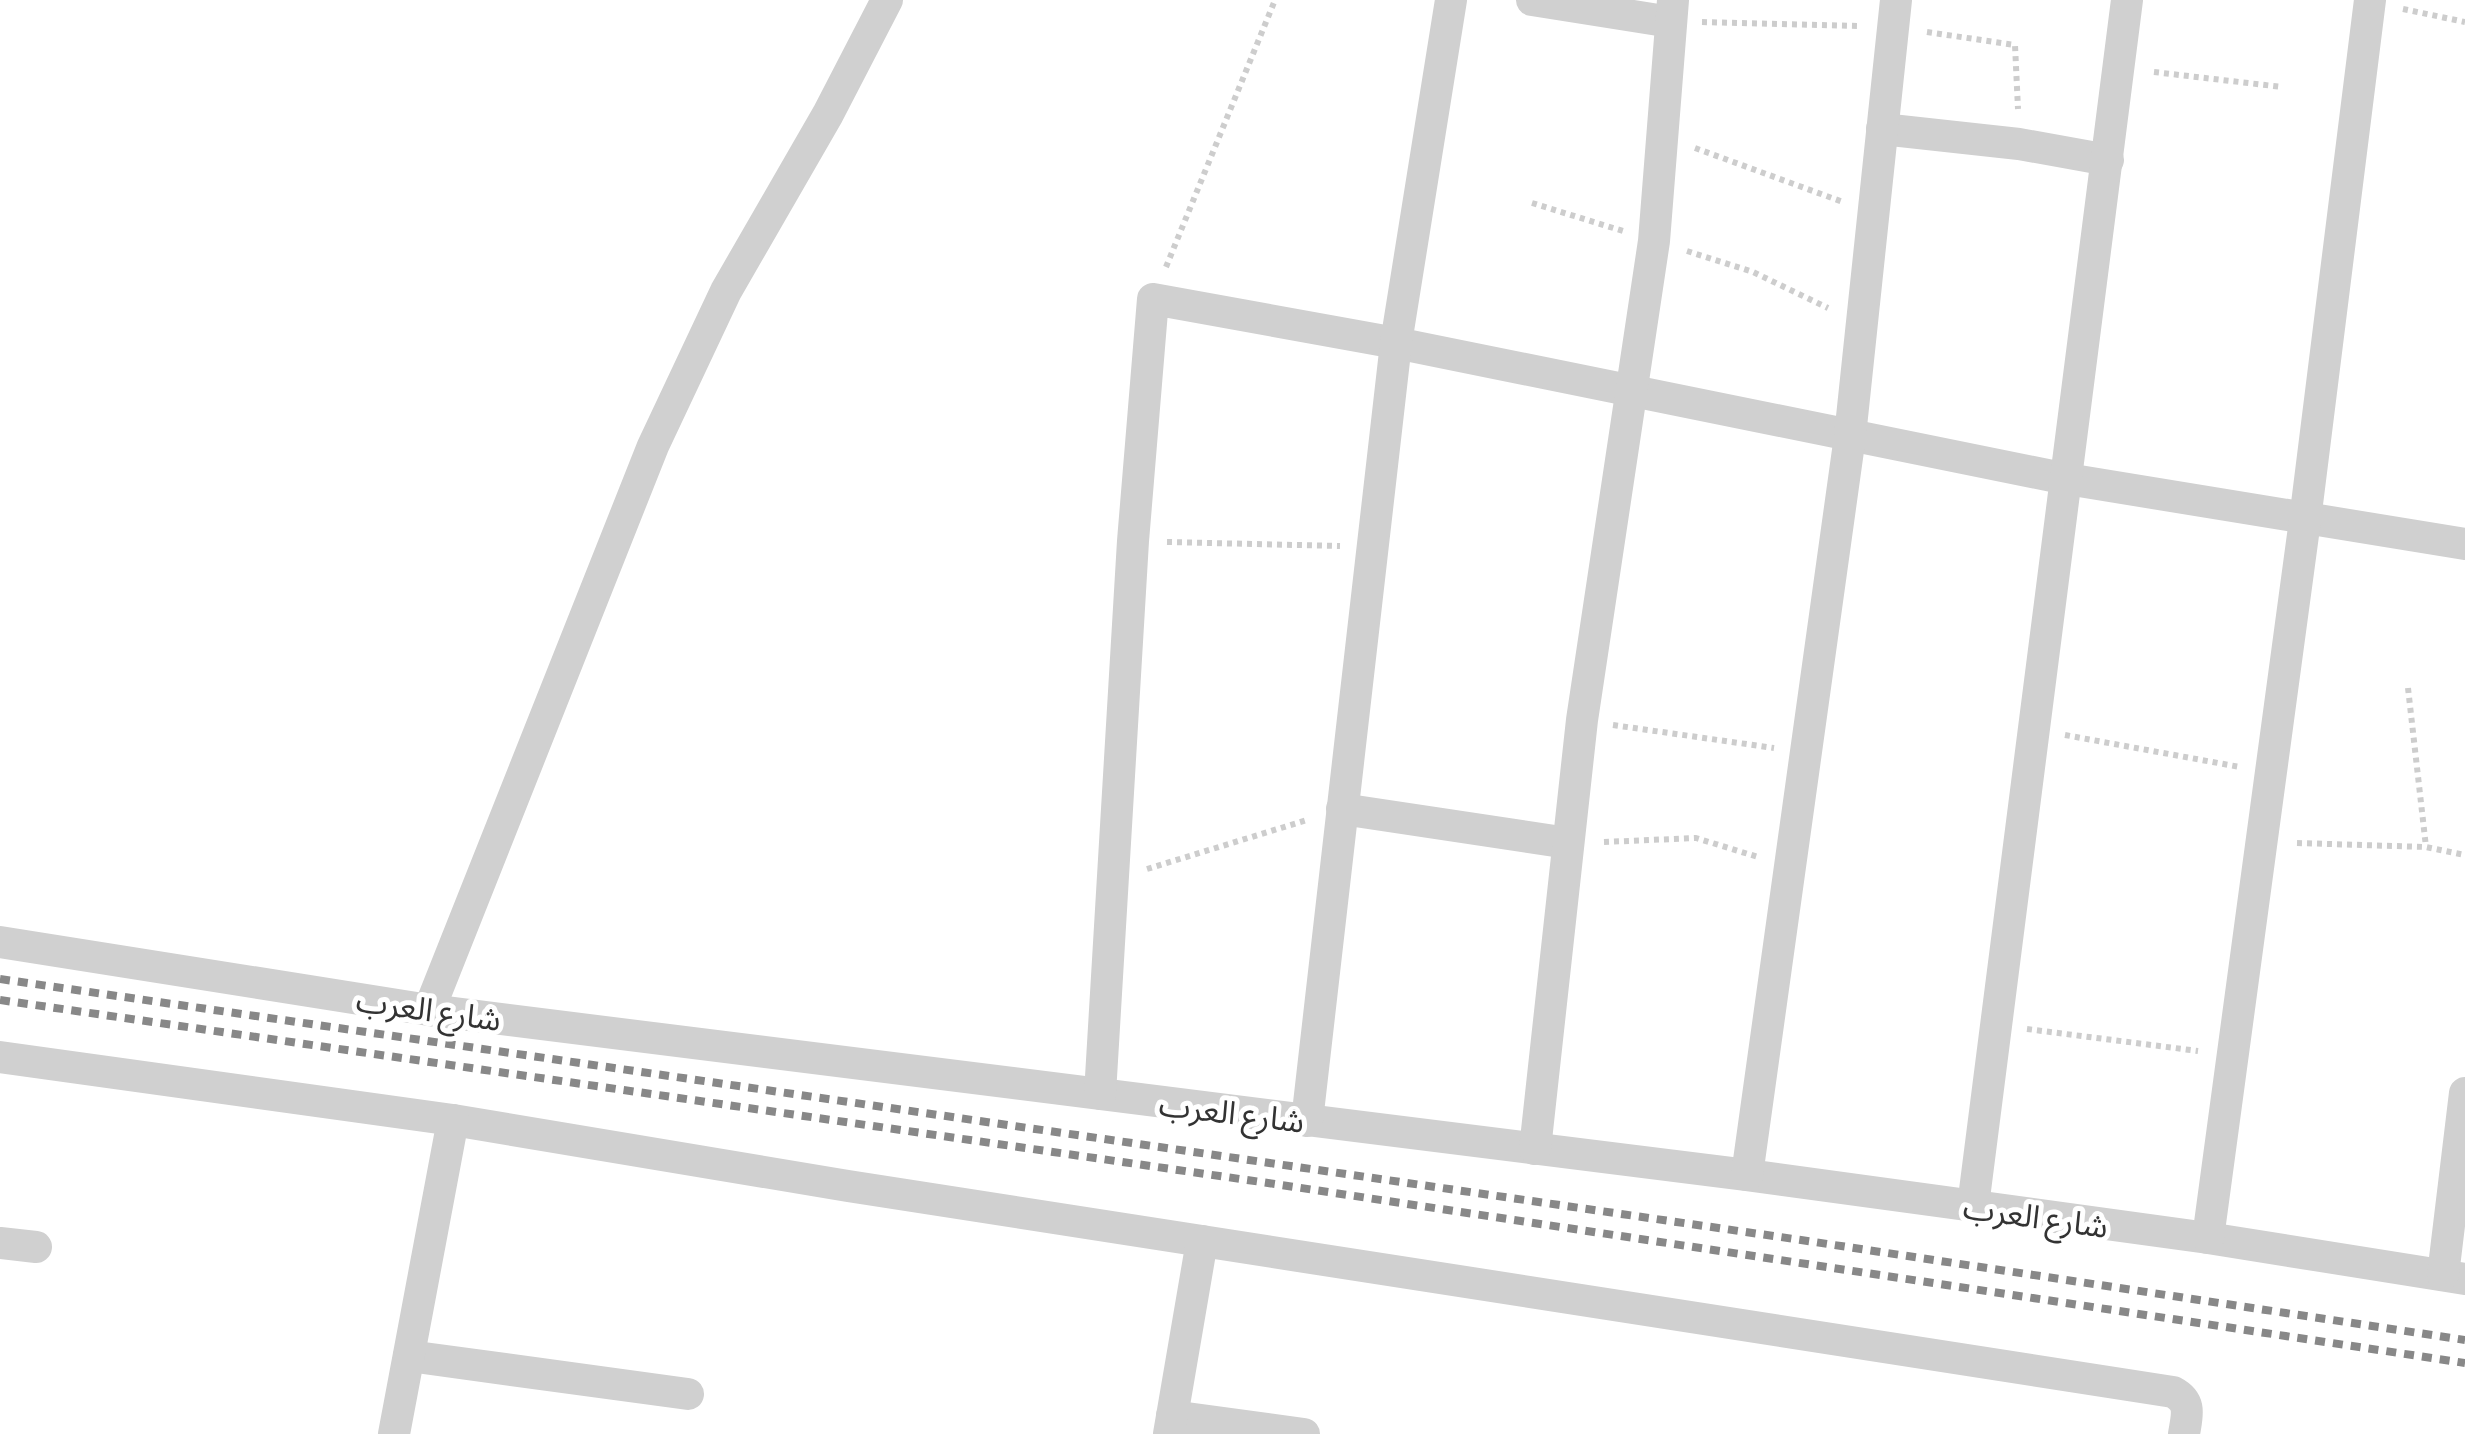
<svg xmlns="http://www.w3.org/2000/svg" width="2465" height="1434" viewBox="0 0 2465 1434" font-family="Barlow,'Noto Sans Arabic',sans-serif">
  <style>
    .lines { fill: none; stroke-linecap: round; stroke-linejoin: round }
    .path { stroke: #cdcdcd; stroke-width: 6; stroke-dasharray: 5 5; stroke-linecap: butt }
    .street { stroke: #d0d0d0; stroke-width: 32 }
    .rail { stroke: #888; stroke-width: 8; stroke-dasharray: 10 8; stroke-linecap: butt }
    .labels { text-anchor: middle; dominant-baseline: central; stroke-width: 10; stroke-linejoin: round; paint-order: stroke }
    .street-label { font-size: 32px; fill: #333; stroke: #fff }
  </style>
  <rect width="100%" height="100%" fill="#fff"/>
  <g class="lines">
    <g class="path">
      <path d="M2403,9L2465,22"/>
      <path d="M1702,22L1860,26"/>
      <path d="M1927,32L2015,45L2018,109"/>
      <path d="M2154,72L2282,87"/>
      <path d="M1695,148L1843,202"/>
      <path d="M1532,203L1623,231"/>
      <path d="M1687,251L1753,272L1828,308"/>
      <path d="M1166,267L1275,0"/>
      <path d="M1167,542L1340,546"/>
      <path d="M2408,688L2426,847"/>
      <path d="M1613,725L1774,748"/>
      <path d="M2065,735L2240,767"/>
      <path d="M1604,842L1696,838L1758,857"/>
      <path d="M2297,843L2426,847L2465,855"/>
      <path d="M1147,869L1307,820"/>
      <path d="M2027,1029L2198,1051"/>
    </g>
    <g class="street">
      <path d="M1532,0L1671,22"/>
      <path d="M1882,129L2019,144L2108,160"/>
      <path d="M1342,809L1568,843"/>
      <path d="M0,942L429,1010L1747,1175L2208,1238L2465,1279"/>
      <path d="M429,1010L653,446L726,291L828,114L887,0"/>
      <path d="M0,1057L453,1120L848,1186L2173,1392C2192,1402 2187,1415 2184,1434"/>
      <path d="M1100,1094L1133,541L1153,299L1396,343L2067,479L2465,544"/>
      <path d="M1307,1121L1396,343L1451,0"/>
      <path d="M1535,1149L1582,720L1654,241L1673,0"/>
      <path d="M1747,1175L1850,436L1896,0"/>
      <path d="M1973,1206L2127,0"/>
      <path d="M2208,1238L2305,520L2370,0"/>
      <path d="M0,1243L36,1247"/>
      <path d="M2443,1275L2465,1093"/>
      <path d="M409,1356L688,1394"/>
      <path d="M1172,1416L1304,1434"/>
      <path d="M394,1434L453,1120"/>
      <path d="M1169,1434L1202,1241"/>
    </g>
    <g class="rail">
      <path d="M0,979L1801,1240L2465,1340"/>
      <path d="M0,1000L1268,1183L2465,1363"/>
    </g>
  </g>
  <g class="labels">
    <g class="street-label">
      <text transform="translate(429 1008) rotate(8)">شارع العرب</text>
      <text transform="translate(1232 1111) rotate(7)">شارع العرب</text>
      <text transform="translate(2036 1215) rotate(8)">شارع العرب</text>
    </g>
  </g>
</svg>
